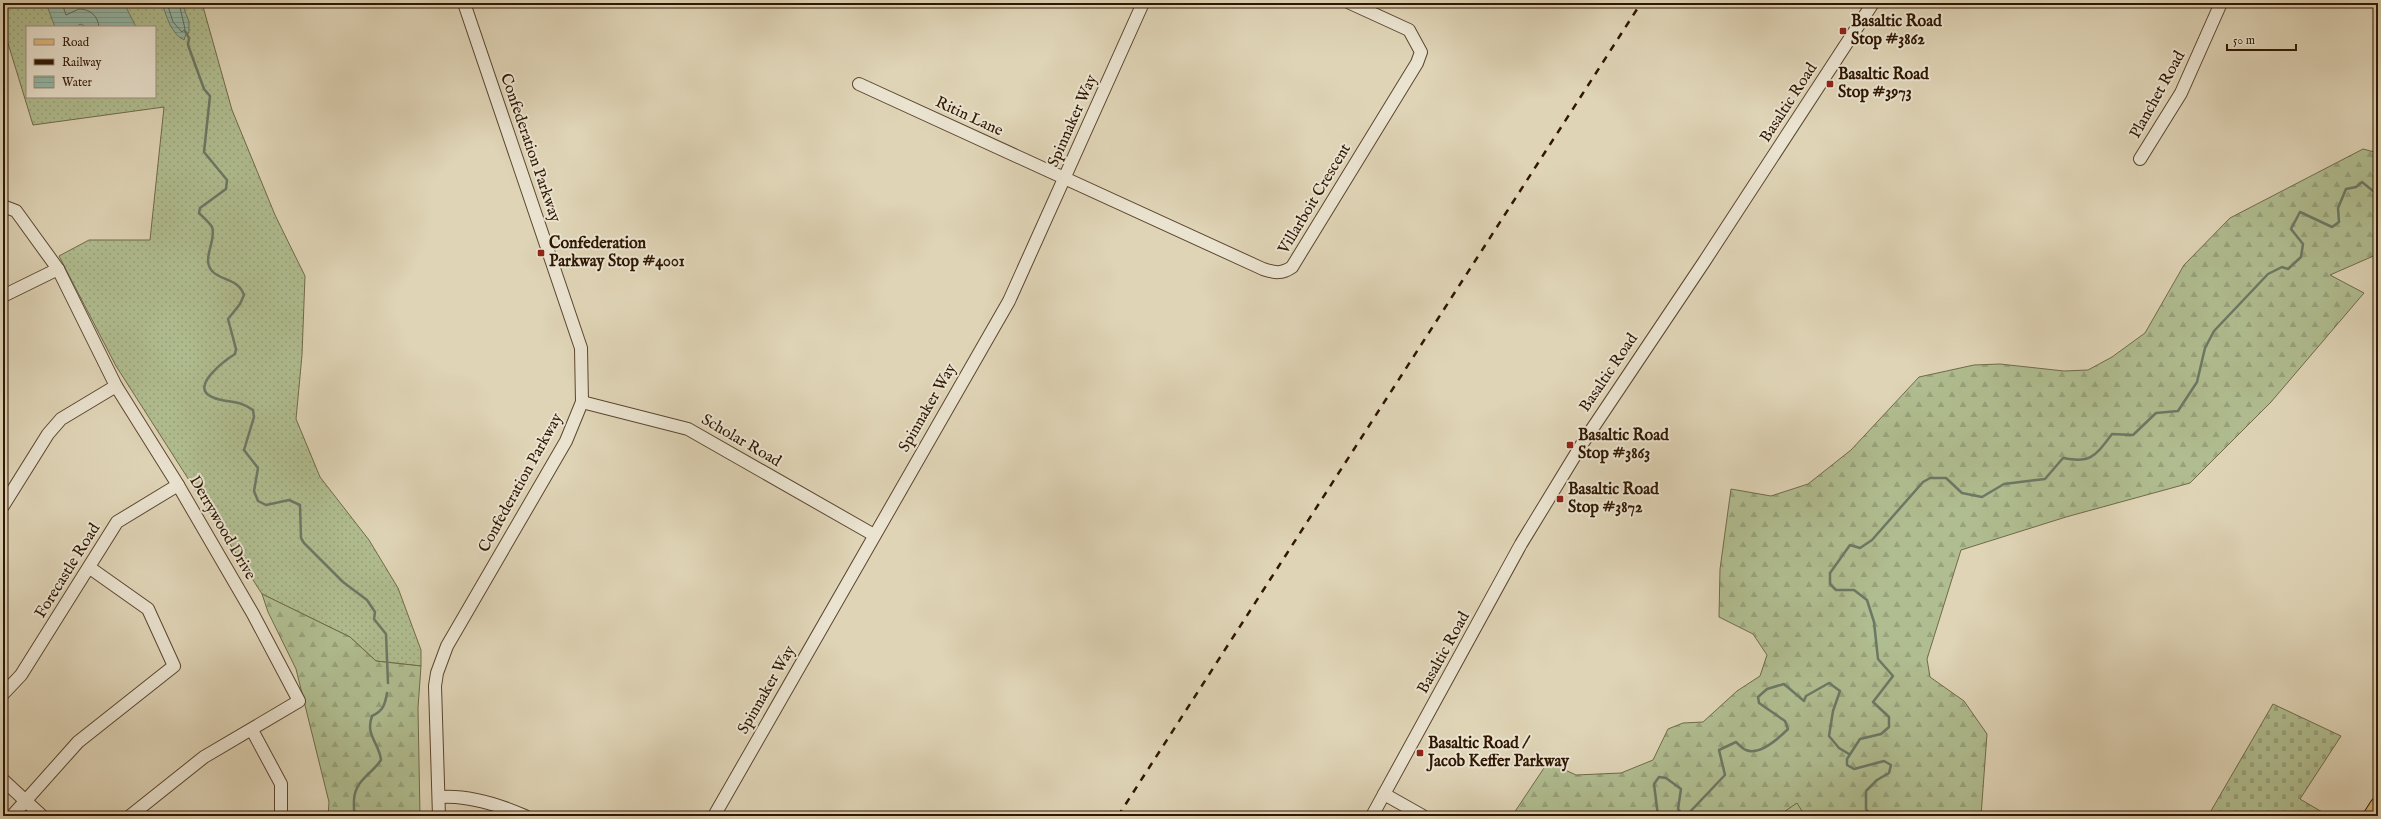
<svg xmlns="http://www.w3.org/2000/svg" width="2381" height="819" viewBox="0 0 2381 819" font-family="'IM FELL English',serif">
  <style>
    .grass { fill: url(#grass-dots); stroke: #706a49; fill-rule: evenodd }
    .forest { fill: url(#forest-firs); stroke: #706a49 }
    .cemetery { fill: url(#cemetery-stones); stroke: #706a49 }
    .park { fill: url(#park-tufts); stroke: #706a49 }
    .water { fill: url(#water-rules); stroke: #6c7866 }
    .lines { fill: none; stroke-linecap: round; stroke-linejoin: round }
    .shore { stroke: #626856; stroke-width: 1 }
    .stream { stroke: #6c7866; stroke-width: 2.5 }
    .minor-casing { stroke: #5b462f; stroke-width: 14 }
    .major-casing { stroke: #2f1702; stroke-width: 17 }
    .minor { stroke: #eae3d0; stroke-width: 12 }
    .major { stroke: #e0ba7b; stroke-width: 15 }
    .rail { stroke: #2f1702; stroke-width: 2.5; stroke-dasharray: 7 7; stroke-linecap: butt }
    .poi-dot { fill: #8f2418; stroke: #eae3d0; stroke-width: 1.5 }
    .labels { text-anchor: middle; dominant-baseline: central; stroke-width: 4; stroke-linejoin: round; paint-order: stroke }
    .poi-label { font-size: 16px; font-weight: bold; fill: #2f1702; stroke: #eae3d0; text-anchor: start }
    .street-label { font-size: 16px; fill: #2f1702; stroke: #eae3d0 }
  </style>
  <defs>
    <pattern id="grass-dots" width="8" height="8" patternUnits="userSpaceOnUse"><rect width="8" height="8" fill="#b0bd90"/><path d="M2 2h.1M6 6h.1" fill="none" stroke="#98a27b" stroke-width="1.8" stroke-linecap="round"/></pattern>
    <pattern id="forest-firs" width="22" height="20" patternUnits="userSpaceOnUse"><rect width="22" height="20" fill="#b0bd90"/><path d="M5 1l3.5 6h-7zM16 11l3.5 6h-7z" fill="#98a27b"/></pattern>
    <pattern id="cemetery-stones" width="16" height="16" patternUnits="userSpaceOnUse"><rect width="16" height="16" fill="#b0bd90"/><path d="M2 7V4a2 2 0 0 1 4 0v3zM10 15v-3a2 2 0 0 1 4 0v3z" fill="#98a27b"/></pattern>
    <pattern id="park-tufts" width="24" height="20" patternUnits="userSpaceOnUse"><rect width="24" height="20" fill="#b0bd90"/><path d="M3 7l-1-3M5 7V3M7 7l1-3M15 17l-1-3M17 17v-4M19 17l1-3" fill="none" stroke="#98a27b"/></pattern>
    <pattern id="water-rules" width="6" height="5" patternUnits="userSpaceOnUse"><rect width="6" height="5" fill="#94b9a9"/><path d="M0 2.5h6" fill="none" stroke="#809e90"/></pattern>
  </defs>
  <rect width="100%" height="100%" fill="#dfd4b6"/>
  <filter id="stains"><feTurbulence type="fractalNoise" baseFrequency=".005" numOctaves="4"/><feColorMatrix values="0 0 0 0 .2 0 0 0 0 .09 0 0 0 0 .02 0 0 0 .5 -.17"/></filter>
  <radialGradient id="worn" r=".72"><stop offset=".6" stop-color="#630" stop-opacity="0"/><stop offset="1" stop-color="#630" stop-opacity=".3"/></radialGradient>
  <path class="grass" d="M3,3H202L232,110L275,215L305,276L302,355L296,419L320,477L369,540L398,588L421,650V666L376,661L350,637L262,594L116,366L59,256L89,240H150L164,107L33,125L3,27ZM27,27H155V97H27Z"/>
  <g class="forest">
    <path d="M2363,149L2378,153V254L2330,275L2364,293L2271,402L2190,483L2066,517L1961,550L1927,659L1930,677L1964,701L1987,734L1981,816H1805L1796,804L1778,816H1512L1548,762L1576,775L1621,773L1653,760L1668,729L1683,723L1703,722L1737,691L1760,676L1767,655L1753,634L1719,617L1720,569L1731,489L1771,496L1808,484L1851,450L1919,377L1974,365L2000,364L2064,371L2088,370L2112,357L2145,333L2184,265L2230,218Z"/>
    <path d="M262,594L350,637L376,661L421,666L418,708L420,816H328L329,802L296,669L268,612Z"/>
  </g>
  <path class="cemetery" d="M2273,704L2341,736L2300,799L2329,816H2208Z"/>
  <path class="park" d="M1797,803L1805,816H1778Z"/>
  <g class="water">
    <path d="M46,3H124L136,27H87L80,24L77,27H55Z"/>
    <path d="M162,3H182L189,22V33L186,34L184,40C171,34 166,15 162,3Z"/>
  </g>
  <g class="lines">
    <g class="shore">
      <path d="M62,3L66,15L79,9C90,9 98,16 99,27"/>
      <path d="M167,3L173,22L182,32L185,29L179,3"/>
    </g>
    <g class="stream">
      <path d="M185,31L189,38L188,45L204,89L210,96L204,152L227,180L226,189L200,208L199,213C203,217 210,223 212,227C217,240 201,259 212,271C221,281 238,278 244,295L240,304L228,319L236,349L235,354C227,359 188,387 212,397C227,404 236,398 253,410L254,417L244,450L258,468L254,491L258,501L266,505L289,500L300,505L301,538L304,543L343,582L367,600L375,612L374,619L386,634L388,683"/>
      <path d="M356,816C353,811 354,806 354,800C355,780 371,775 381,760C379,742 365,736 372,716C383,711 385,705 387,693"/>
      <path d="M1658,816L1654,784L1659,777L1666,778L1681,789L1678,809L1684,816"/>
      <path d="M1686,816L1725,775L1719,750L1736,742C1739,745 1743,749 1746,750C1760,756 1779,738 1788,729L1785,721L1759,703L1758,697L1767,689L1784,684L1804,701L1806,696L1829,683L1840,691L1833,711L1829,736L1839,748L1849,754"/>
      <path d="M1871,816L1866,809V791L1877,780L1889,773L1891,765L1884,761L1854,769L1847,765V759L1860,739L1881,734L1889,727V717L1873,702L1893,676L1878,659L1874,622L1867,600L1854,590H1836L1830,584V573L1850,545L1860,548L1872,540L1923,482L1930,478H1946L1962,493L1982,497L2004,484L2045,479L2063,458C2091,464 2095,456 2112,434L2133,435L2156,413L2178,411L2197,382L2205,348L2214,331L2268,274L2282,267L2288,269L2301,257L2303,244L2291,229L2300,212L2332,227L2339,222L2338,208L2346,189L2356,187L2362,182L2378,195"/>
    </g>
    <defs>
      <g id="minor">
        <path d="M859,84L1263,269C1275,273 1282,274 1292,267L1417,63L1421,52L1409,30L1350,3"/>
        <path d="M2140,159L2181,93L2221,3"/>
        <path d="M3,206L16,211L58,269L116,386L178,485L253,614L299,701L204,757L130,816"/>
        <path d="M3,296L58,269"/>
        <path d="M582,402L688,429L874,535"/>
        <path d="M3,506L48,434L61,419L116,386"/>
        <path d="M3,694L21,675L117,522L178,485"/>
        <path d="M252,730L281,784V816"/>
        <path d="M3,780L42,816"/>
        <path d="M1384,794L1423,816"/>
        <path d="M440,797C467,795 500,805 525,816"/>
        <path d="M12,816L78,742L174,666L148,609L90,568"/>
        <path d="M439,816L435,686L437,673L447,646L566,441L582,402L581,348L464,3"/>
        <path d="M714,816L1009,301L1143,3"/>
        <path d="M1372,816L1521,544L1582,444L1704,262L1873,3"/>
      </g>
      <path id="major" d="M2371,816L2378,805"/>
    </defs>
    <use href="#minor" class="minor-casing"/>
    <use href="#major" class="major-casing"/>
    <use href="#minor" class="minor"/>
    <use href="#major" class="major"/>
    <path class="rail" d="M1118,816L1641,3"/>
  </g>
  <g class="poi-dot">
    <rect x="1839" y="27" width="8" height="8" rx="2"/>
    <rect x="1826" y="80" width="8" height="8" rx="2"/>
    <rect x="537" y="249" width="8" height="8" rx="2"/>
    <rect x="1566" y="441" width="8" height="8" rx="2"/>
    <rect x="1556" y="495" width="8" height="8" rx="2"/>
    <rect x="1416" y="749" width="8" height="8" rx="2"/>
  </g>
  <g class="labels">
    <g class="poi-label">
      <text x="1851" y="22">Basaltic Road<tspan x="1851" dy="18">Stop #3862</tspan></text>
      <text x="1838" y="75">Basaltic Road<tspan x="1838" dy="18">Stop #3973</tspan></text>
      <text x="549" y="244">Confederation<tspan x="549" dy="18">Parkway Stop #4001</tspan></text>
      <text x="1578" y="436">Basaltic Road<tspan x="1578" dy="18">Stop #3863</tspan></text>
      <text x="1568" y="490">Basaltic Road<tspan x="1568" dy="18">Stop #3872</tspan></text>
      <text x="1428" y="744">Basaltic Road /<tspan x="1428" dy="18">Jacob Keffer Parkway</tspan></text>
    </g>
    <g class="street-label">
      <text transform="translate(2158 95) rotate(-61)">Planchet Road</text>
      <text transform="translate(1789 103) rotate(-57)">Basaltic Road</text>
      <text transform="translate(969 117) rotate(25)">Ritin Lane</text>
      <text transform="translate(1073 121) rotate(-66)">Spinnaker Way</text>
      <text transform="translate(530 148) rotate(71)">Confederation Parkway</text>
      <text transform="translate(1315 199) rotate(-59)">Villarboit Crescent</text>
      <text transform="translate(1609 373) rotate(-56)">Basaltic Road</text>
      <text transform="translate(928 408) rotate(-60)">Spinnaker Way</text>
      <text transform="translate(741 441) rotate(30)">Scholar Road</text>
      <text transform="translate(521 483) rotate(-61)">Confederation Parkway</text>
      <text transform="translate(222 528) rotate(60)">Derrywood Drive</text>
      <text transform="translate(68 571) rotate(-58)">Forecastle Road</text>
      <text transform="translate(1444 653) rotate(-61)">Basaltic Road</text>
      <text transform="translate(767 690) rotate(-60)">Spinnaker Way</text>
    </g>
  </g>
  <rect width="2381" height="819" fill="none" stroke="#dfd4b6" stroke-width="16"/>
  <rect x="4" y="4" width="2373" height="811" fill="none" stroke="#2f1702" stroke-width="2"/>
  <rect x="8" y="8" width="2365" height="803" fill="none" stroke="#2f1702"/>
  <rect x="26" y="26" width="130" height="72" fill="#eae3d0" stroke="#9f917e"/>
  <rect x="34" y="39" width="20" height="6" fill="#e0ba7b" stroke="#9f917e"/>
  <text x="62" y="46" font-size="12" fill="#2f1702">Road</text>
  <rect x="34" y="59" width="20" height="6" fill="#2f1702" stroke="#9f917e"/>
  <text x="62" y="66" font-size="12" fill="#2f1702">Railway</text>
  <rect x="34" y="76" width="20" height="12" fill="url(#water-rules)" stroke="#9f917e"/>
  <text x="62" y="86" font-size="12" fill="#2f1702">Water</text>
  <path d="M2227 44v6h69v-6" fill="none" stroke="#2f1702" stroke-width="2"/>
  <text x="2233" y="44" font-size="12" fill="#2f1702" stroke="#eae3d0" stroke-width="3" paint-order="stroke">50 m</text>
  <rect width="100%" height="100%" filter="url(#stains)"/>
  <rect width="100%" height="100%" fill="url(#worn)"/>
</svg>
